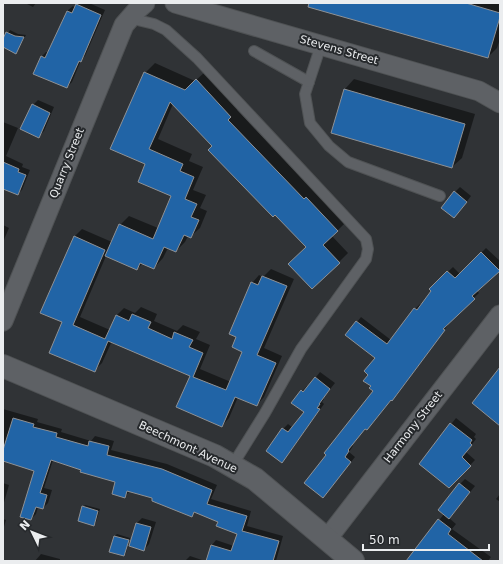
<svg xmlns="http://www.w3.org/2000/svg" width="503" height="564" viewBox="0 0 503 564" font-family="'DejaVu Sans',sans-serif">
  <style>
    .shadow { fill: #0007 }
    .building { fill: #2164a6; stroke: #8e9195 }
    .lines { fill: none; stroke-linecap: round; stroke-linejoin: round }
    .service-casing { stroke: #4f5254; stroke-width: 12 }
    .minor-casing { stroke: #4f5254; stroke-width: 21 }
    .tertiary-casing { stroke: #4f5254; stroke-width: 24 }
    .service { stroke: #5e6165; stroke-width: 10 }
    .minor { stroke: #5e6165; stroke-width: 19 }
    .tertiary { stroke: #5e6165; stroke-width: 22 }
    .labels { text-anchor: middle; dominant-baseline: central; stroke-width: 4; stroke-linejoin: round; paint-order: stroke }
    .street-label { font-size: 11px; fill: #ebedef; stroke: #26292c }
  </style>
  <rect width="100%" height="100%" fill="#303336"/>
  <g class="shadow">
    <path d="M25,3H36L33,7Z"/>
    <path d="M78,3H89L105,10L85,56L81,60L72,82L67,87L41,57L46,52L49,53L67,11L73,6L75,8Z"/>
    <path d="M320,3H500V39L497,48L488,57Z"/>
    <path d="M10,30L18,34L26,35L16,53L3,46V42Z"/>
    <path d="M155,63L195,81L206,71L240,107L237,110L314,191L316,188L347,221L332,236L348,253L339,262L307,247L173,104L158,139L192,154L189,161L203,167L193,190L206,195L200,208L207,211L200,228L190,237L188,236L185,242L176,251L168,248L163,258L154,268L143,263L137,269L106,256L80,317L110,330L116,316L124,308L135,313L141,307L157,314L154,321L177,331L183,325L200,332L196,339L210,345L200,369L231,382L244,351L237,337L252,283L259,275L263,277L271,269L294,279L264,348L282,356L264,397L257,405L238,397L229,418L222,426L191,376L112,341L102,363L94,371L63,322L74,237L82,229L112,242L120,225L129,216L158,228L172,196L146,164L145,73Z"/>
    <path d="M354,79L475,114L462,158L452,167L332,132L345,89Z"/>
    <path d="M38,100L54,107L44,131L39,136L33,105Z"/>
    <path d="M3,122L18,128L6,156L23,164L22,167L30,170L22,190L17,194L4,188L3,190Z"/>
    <path d="M460,187L471,196L459,212L455,192Z"/>
    <path d="M3,225L9,228L3,242Z"/>
    <path d="M486,248L500,261V270L477,291L479,293L447,324L448,325L397,395L391,400L372,424L367,429L365,428L352,445L353,446L349,452L355,457L327,492L375,391L369,374L376,358L357,322L361,317L391,340L415,309L420,304L422,305L432,291L430,289L453,267L460,274Z"/>
    <path d="M320,372L335,383L323,398L324,399L322,402L324,404L287,456L282,461L283,429L288,424L293,428L305,412L302,391L307,386L308,387Z"/>
    <path d="M3,409L38,419L37,422L62,429L61,432L91,441L95,436L114,441L111,450L167,464L217,485L211,499L251,511L247,526L283,536L276,561H207L212,545L216,540L234,546L238,534L219,521L196,512L192,515L153,497L130,491L125,496L116,481L53,460L44,488L52,490L48,503L43,508L38,507L36,514L31,519L35,470L3,457Z"/>
    <path d="M456,418L476,434L474,437L476,439L466,452L475,460L449,487L420,464Z"/>
    <path d="M465,479L475,486L449,518L456,524L452,529L491,557L488,561H412L409,559L444,514L460,484Z"/>
    <path d="M3,483L9,485L3,506Z"/>
    <path d="M500,494V502L496,499Z"/>
    <path d="M85,505L100,509L96,522L94,525L83,507Z"/>
    <path d="M142,518L156,522L149,544L144,550L131,546L137,523Z"/>
    <path d="M3,519L6,520L3,530Z"/>
    <path d="M117,534L130,538L126,553L124,555L115,536Z"/>
    <path d="M41,554L60,559V561H35Z"/>
    <path d="M190,556L205,561H185Z"/>
  </g>
  <g class="building">
    <path d="M309,3H466L500,13V17L488,58L308,7Z"/>
    <path d="M76,4L101,15L81,62L79,61L67,88L33,74L41,56L45,58L67,11L72,13Z"/>
    <path d="M6,32L15,36L24,37L16,54L3,47V39Z"/>
    <path d="M144,72L185,90L196,79L231,117L228,120L304,199L306,197L338,231L323,245L340,263L312,289L288,264L306,247L275,215L273,217L208,150L212,146L170,102L149,149L183,164L180,171L194,177L185,199L197,204L191,217L199,220L191,238L184,235L176,252L164,247L154,269L140,263L137,270L105,256L119,224L153,239L171,196L138,182L145,164L110,149Z"/>
    <path d="M344,89L465,124L452,168L331,133Z"/>
    <path d="M32,104L50,113L39,138L20,129Z"/>
    <path d="M3,162L19,169L18,172L26,175L18,195L3,189Z"/>
    <path d="M454,191L467,202L454,218L441,208Z"/>
    <path d="M74,236L105,250L73,325L105,339L116,315L129,321L132,314L151,322L148,328L172,339L174,332L193,340L189,347L203,353L193,377L226,390L242,352L232,347L236,337L229,334L251,282L258,285L262,276L287,286L257,355L276,363L257,406L235,397L222,427L176,407L190,376L108,341L95,372L49,353L62,322L40,313Z"/>
    <path d="M481,252L500,271L472,296L475,299L443,329L445,330L392,401L391,400L367,430L365,429L348,450L349,451L345,457L351,462L323,498L304,483L326,455L324,453L373,391L369,388L371,386L363,381L368,375L364,371L375,358L345,335L356,321L387,344L414,308L417,310L431,291L429,289L447,271L455,278Z"/>
    <path d="M500,367V426L472,403Z"/>
    <path d="M315,377L330,389L319,404H320L317,408L320,409L282,463L266,451L282,428L288,432L304,412L291,403L301,390L303,392Z"/>
    <path d="M13,418L34,424L33,427L57,433L56,437L88,446L89,441L109,446L107,455L162,469L212,490L207,504L247,516L242,531L279,541L273,561H206L211,545L231,551L237,534L216,526L218,522L194,512L192,517L152,501V498L127,491L125,498L112,494L115,482L80,472L81,470L51,460L40,493L47,495L43,509L36,507L31,520L20,517L34,471L3,461V450Z"/>
    <path d="M450,423L472,440L470,443L472,445L462,457L471,466L449,488L419,464Z"/>
    <path d="M459,483L470,492L449,519L438,510Z"/>
    <path d="M82,506L98,511L94,526L78,521Z"/>
    <path d="M438,519L451,529L448,534L483,561H406Z"/>
    <path d="M136,523L151,527L144,551L129,546Z"/>
    <path d="M114,536L129,540L124,556L109,552Z"/>
  </g>
  <g class="lines">
    <defs>
      <g id="service">
        <path d="M129,18L154,24L166,30L197,58L366,239L368,249L366,259L301,349L265,413L232,466"/>
        <path d="M321,45L305,94L310,123L329,146L348,162L440,196"/>
        <path d="M254,51L309,82"/>
      </g>
      <g id="minor">
        <path d="M175,3L479,91L500,103"/>
        <path d="M3,321L124,25L138,9L145,3"/>
        <path d="M327,539L500,315"/>
      </g>
      <path id="tertiary" d="M3,366L215,456L255,479L353,561"/>
    </defs>
    <use href="#service" class="service-casing"/>
    <use href="#minor" class="minor-casing"/>
    <use href="#tertiary" class="tertiary-casing"/>
    <use href="#service" class="service"/>
    <use href="#minor" class="minor"/>
    <use href="#tertiary" class="tertiary"/>
  </g>
  <g class="labels">
    <g class="street-label">
      <text transform="translate(339 50) rotate(16)">Stevens Street</text>
      <text transform="translate(67 163) rotate(-68)">Quarry Street</text>
      <text transform="translate(413 427) rotate(-52)">Harmony Street</text>
      <text transform="translate(188 447) rotate(25)">Beechmont Avenue</text>
    </g>
  </g>
  <rect width="503" height="564" fill="none" stroke="#ebedef" stroke-width="8"/>
  <g transform="translate(32 532) rotate(313)" stroke="#26292c" stroke-width="3" paint-order="stroke">
  <path d="M0-3L7 15L0 10L-7 15Z" fill="#ebedef"/>
  <text y="-6" font-size="11" font-weight="bold" text-anchor="middle" fill="#ebedef">N</text>
  </g>
  <path d="M363 544v6h126v-6" fill="none" stroke="#ebedef" stroke-width="2"/>
  <text x="369" y="544" font-size="12" fill="#ebedef" stroke="#26292c" stroke-width="3" paint-order="stroke">50 m</text>
</svg>
